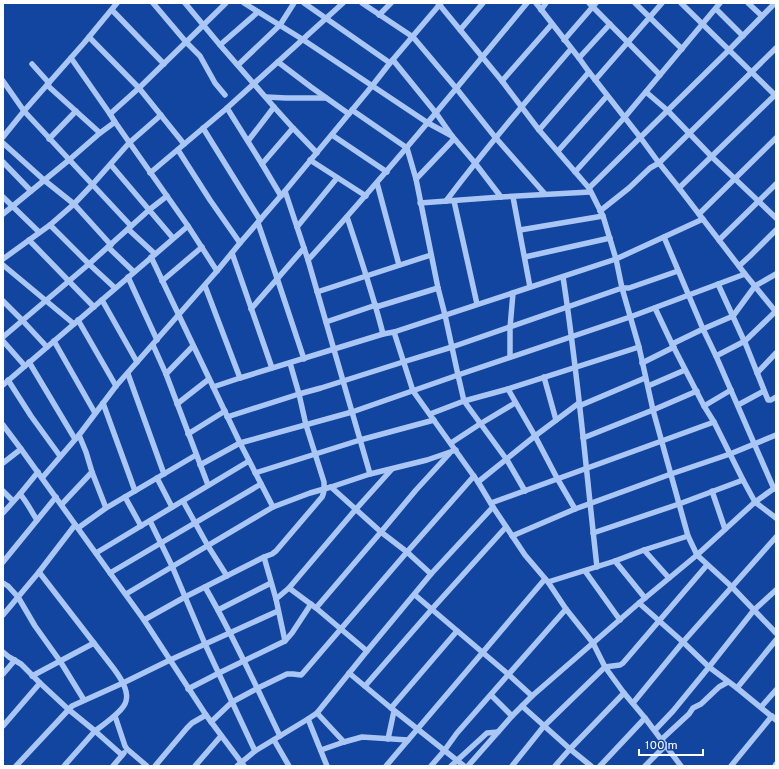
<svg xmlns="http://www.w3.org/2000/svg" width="779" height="769" viewBox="0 0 779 769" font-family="Overpass,sans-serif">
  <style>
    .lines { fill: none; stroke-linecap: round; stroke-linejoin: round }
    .minor { stroke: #aac6f5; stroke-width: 5.5 }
  </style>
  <rect width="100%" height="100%" fill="#1245a0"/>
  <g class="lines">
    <g class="minor">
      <path d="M153,3L186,42L200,56L215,83L225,95"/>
      <path d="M185,3L220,45L274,107L293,128L317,153"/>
      <path d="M244,3L302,39L428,123L452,136"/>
      <path d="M304,3L390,63"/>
      <path d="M362,3L413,37L456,88L495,137L545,194"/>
      <path d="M438,3L502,81L539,130L589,188L603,216L616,259L622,288L639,347L653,410L688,536L697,555L732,587L776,633"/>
      <path d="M536,3L579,58L589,72L640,137L659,163L679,188L745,274L776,312"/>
      <path d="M589,3L660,75"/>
      <path d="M635,3L682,49"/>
      <path d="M681,3L776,96"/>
      <path d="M748,3L762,16"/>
      <path d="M716,9L743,36"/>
      <path d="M112,10L164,64"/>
      <path d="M541,10L546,3"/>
      <path d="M379,15L391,3"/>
      <path d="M460,30L483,3"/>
      <path d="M89,37L139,88L184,144"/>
      <path d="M564,40L596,3"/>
      <path d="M220,45L258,12"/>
      <path d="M71,58L110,114L115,122L188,226L217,271"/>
      <path d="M579,58L610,24"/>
      <path d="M393,60L436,113L452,136L475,163L501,197"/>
      <path d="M278,62L311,87L349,114"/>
      <path d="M32,64L49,83"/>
      <path d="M238,65L280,25L294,3"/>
      <path d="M595,80L662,3"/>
      <path d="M3,81L24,111L131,226"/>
      <path d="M502,81L552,24"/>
      <path d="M47,85L100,133"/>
      <path d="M646,92L667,110L712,157L776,218"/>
      <path d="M266,97L286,98H326"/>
      <path d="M227,108L262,164L281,196"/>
      <path d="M352,110L407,148L416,179L438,288L445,315L458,375L464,401L507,460L525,491"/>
      <path d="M110,114L139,88L226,3"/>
      <path d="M203,128L260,220"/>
      <path d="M539,130L589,72"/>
      <path d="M332,135L387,172"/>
      <path d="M3,137L24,111L84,43L117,3"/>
      <path d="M49,139L76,111"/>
      <path d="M248,141L274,107"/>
      <path d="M3,143L44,180L74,204L111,245"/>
      <path d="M178,150L210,200L240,243"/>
      <path d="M558,151L607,96"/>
      <path d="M310,160L366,196"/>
      <path d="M3,162L31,191"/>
      <path d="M262,164L293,128"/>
      <path d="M111,165L173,238"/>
      <path d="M575,172L624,118L720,3"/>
      <path d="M150,173L227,108L343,3"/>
      <path d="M416,179L454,139"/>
      <path d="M377,183L399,265"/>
      <path d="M589,188L729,50L775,3"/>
      <path d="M679,188L776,94"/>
      <path d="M285,191L308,260L370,474"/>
      <path d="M3,197L39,232"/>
      <path d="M513,197L530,287"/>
      <path d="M446,201C485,149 528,99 571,49"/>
      <path d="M454,201L477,304"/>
      <path d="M420,203L501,197L590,192"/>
      <path d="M600,211L629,188L650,168L659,163L776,48"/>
      <path d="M3,214L69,160L100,133L115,122"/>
      <path d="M699,214L776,138"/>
      <path d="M347,217C360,256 373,294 383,334"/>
      <path d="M258,223L277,278L304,359"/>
      <path d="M50,225L89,264L115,288"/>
      <path d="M297,227L337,178"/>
      <path d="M128,229L155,254"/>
      <path d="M520,230L603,216"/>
      <path d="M664,237L703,329L716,356L774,489"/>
      <path d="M29,240L94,307"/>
      <path d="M719,240L776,184"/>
      <path d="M108,247L134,272"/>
      <path d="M232,253L272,368"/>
      <path d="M151,257L240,443L273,507"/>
      <path d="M525,257L610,238"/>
      <path d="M3,259L50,225L74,204L92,185L129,143L161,115"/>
      <path d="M308,260C384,177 455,90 527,3"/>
      <path d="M3,265L74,324"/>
      <path d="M739,266L750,256L776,230"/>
      <path d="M128,277L157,340"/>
      <path d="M563,277C578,373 586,470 597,567"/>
      <path d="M162,281L202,247"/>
      <path d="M718,284L746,345L768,400H771L776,397"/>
      <path d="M205,286L240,378"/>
      <path d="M317,292L431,255"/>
      <path d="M102,300L137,362"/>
      <path d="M3,301L22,320L47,347"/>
      <path d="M376,307L438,288"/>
      <path d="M655,308L672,344L704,406L714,422L743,480L755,502L776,518"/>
      <path d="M251,309L304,248"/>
      <path d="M78,320L116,386"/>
      <path d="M326,322L376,305"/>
      <path d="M394,332L413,391L478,482L493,507L525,555L548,582L566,609L593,643L605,667L624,693L645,718L681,766"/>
      <path d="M3,337L89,264L149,210L167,196"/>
      <path d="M3,341L25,366"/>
      <path d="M54,341L95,413"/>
      <path d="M672,344L703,329L733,316L755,286L776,274"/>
      <path d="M153,345L166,374L208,485"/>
      <path d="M716,356L745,341L776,311"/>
      <path d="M510,357V328L513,293"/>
      <path d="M29,362L75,439"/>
      <path d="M642,363L674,347"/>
      <path d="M757,373L776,353"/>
      <path d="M128,374L164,474"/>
      <path d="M166,374L193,346"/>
      <path d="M544,377L556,420"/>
      <path d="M8,380L31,416L60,456"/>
      <path d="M3,385L188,226"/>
      <path d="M648,386L685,370"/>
      <path d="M213,387L240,378L383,334L394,332L616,259L703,219"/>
      <path d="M508,389L535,436L557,478L575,509"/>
      <path d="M103,403L135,491"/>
      <path d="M177,404L209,379"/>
      <path d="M738,405L764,391"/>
      <path d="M579,406L645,378"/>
      <path d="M704,406L731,390"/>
      <path d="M430,414L464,401L508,389L639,347"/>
      <path d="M227,417L299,394L321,388L403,362L452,347L622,288H629L678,271"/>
      <path d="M3,425L21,449L110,573L144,620L206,715L244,766"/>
      <path d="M188,434L225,411"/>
      <path d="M79,435L86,452L92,472L106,508"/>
      <path d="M583,438L653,410L697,391"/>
      <path d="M451,443L480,424L515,403"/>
      <path d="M3,463L21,449"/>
      <path d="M200,465L240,443L352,412L458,375L630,317L745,274"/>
      <path d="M255,473L360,440L434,420"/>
      <path d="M42,478L79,435L116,386L217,271L240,243L285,191L372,86L390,63L441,3"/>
      <path d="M157,478L172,507"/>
      <path d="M478,482L535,436L579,403"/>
      <path d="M331,487L381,532L407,552L431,574"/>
      <path d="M3,491L13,501"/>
      <path d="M712,491L725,529"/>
      <path d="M20,494C27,502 31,511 37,520"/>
      <path d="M125,497L141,526"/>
      <path d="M183,501L208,546L227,576"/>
      <path d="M491,503L714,422"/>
      <path d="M62,504L92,472"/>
      <path d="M3,513L20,494L38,472"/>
      <path d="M150,521L172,566L205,644L255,751"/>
      <path d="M78,528L106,508L196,455"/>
      <path d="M593,533L679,504L743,480"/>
      <path d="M512,536L575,509L671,474L730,454L776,435"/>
      <path d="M644,550L669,578"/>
      <path d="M96,553L249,461"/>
      <path d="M615,561L645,598"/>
      <path d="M3,562L56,497"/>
      <path d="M585,571L620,620"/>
      <path d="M39,572L114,669C120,677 129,691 126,701C124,711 104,724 95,731L122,755"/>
      <path d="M110,573L261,484"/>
      <path d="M548,582L615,561L644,550L688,536"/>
      <path d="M3,583L8,586L18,597L35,626L60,661L84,700"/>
      <path d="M205,587C233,635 256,686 280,736"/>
      <path d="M289,588L356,509L392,469"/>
      <path d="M126,594L273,507L310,493L331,487L370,474L427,460L456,450"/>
      <path d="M415,595L508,674L532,696"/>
      <path d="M276,599L289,588L316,608L367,651"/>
      <path d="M639,603L648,611L683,642L709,667L737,688L776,720"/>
      <path d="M316,608L381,532L416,490L449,454"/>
      <path d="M218,610L271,583"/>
      <path d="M3,615L39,572L75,525"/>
      <path d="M144,620L185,597L264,557"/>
      <path d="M285,641L276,599L264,557L272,554L276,551L322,497C325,492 324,488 324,482L306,425L299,394L290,363"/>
      <path d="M3,652L9,657L21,664L40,683L68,709L95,731L64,766"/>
      <path d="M349,673L391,708L464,766"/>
      <path d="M3,674L15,660"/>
      <path d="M32,676L94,643"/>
      <path d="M365,686L432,609L506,527"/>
      <path d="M737,688L776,640"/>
      <path d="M188,689L219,673L285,641L292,633L311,604"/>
      <path d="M491,695L512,716"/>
      <path d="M633,703L683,642L776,537"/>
      <path d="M522,706L570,749L591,766"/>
      <path d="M761,707L776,690"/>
      <path d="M391,708L457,631"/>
      <path d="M317,713L344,742"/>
      <path d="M115,716L125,746L127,749L147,766"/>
      <path d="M308,719L327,766"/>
      <path d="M211,722L232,702L258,688L287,674H293L301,675L303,673L407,552L474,476"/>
      <path d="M3,726L40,683"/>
      <path d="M655,730L673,711L709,667L754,610L776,590"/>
      <path d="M388,739L394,711"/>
      <path d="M662,739L689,714L693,708L701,704L719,687L728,682"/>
      <path d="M274,740L289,766"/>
      <path d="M321,750L344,742L362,737L408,740"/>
      <path d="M16,766L72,706L123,683L170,660L278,611"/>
      <path d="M113,766L124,753"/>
      <path d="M155,766L187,728L192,723L206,715"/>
      <path d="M195,766L221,736"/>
      <path d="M237,766L255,751L308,719L317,713L367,651L431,574L493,507"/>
      <path d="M386,766L545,579"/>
      <path d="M431,766L444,751L457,733L566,609"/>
      <path d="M451,766L487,733L498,732"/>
      <path d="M468,766L512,716L532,696L639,603L697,555L755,502L776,487"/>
      <path d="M512,766L544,726L605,667L620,665L623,663L707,565"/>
      <path d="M555,766L570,749L624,693"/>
      <path d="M600,766L645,718"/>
      <path d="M645,766L666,745"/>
      <path d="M731,766L772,716"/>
      <path d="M775,766L776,764"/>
    </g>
  </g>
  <rect width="779" height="769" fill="none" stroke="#ffffff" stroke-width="8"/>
  <path d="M639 749v6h64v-6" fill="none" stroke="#ffffff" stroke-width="2"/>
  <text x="645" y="749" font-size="12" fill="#ffffff" stroke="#1245a0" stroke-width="3" paint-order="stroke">100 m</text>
</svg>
